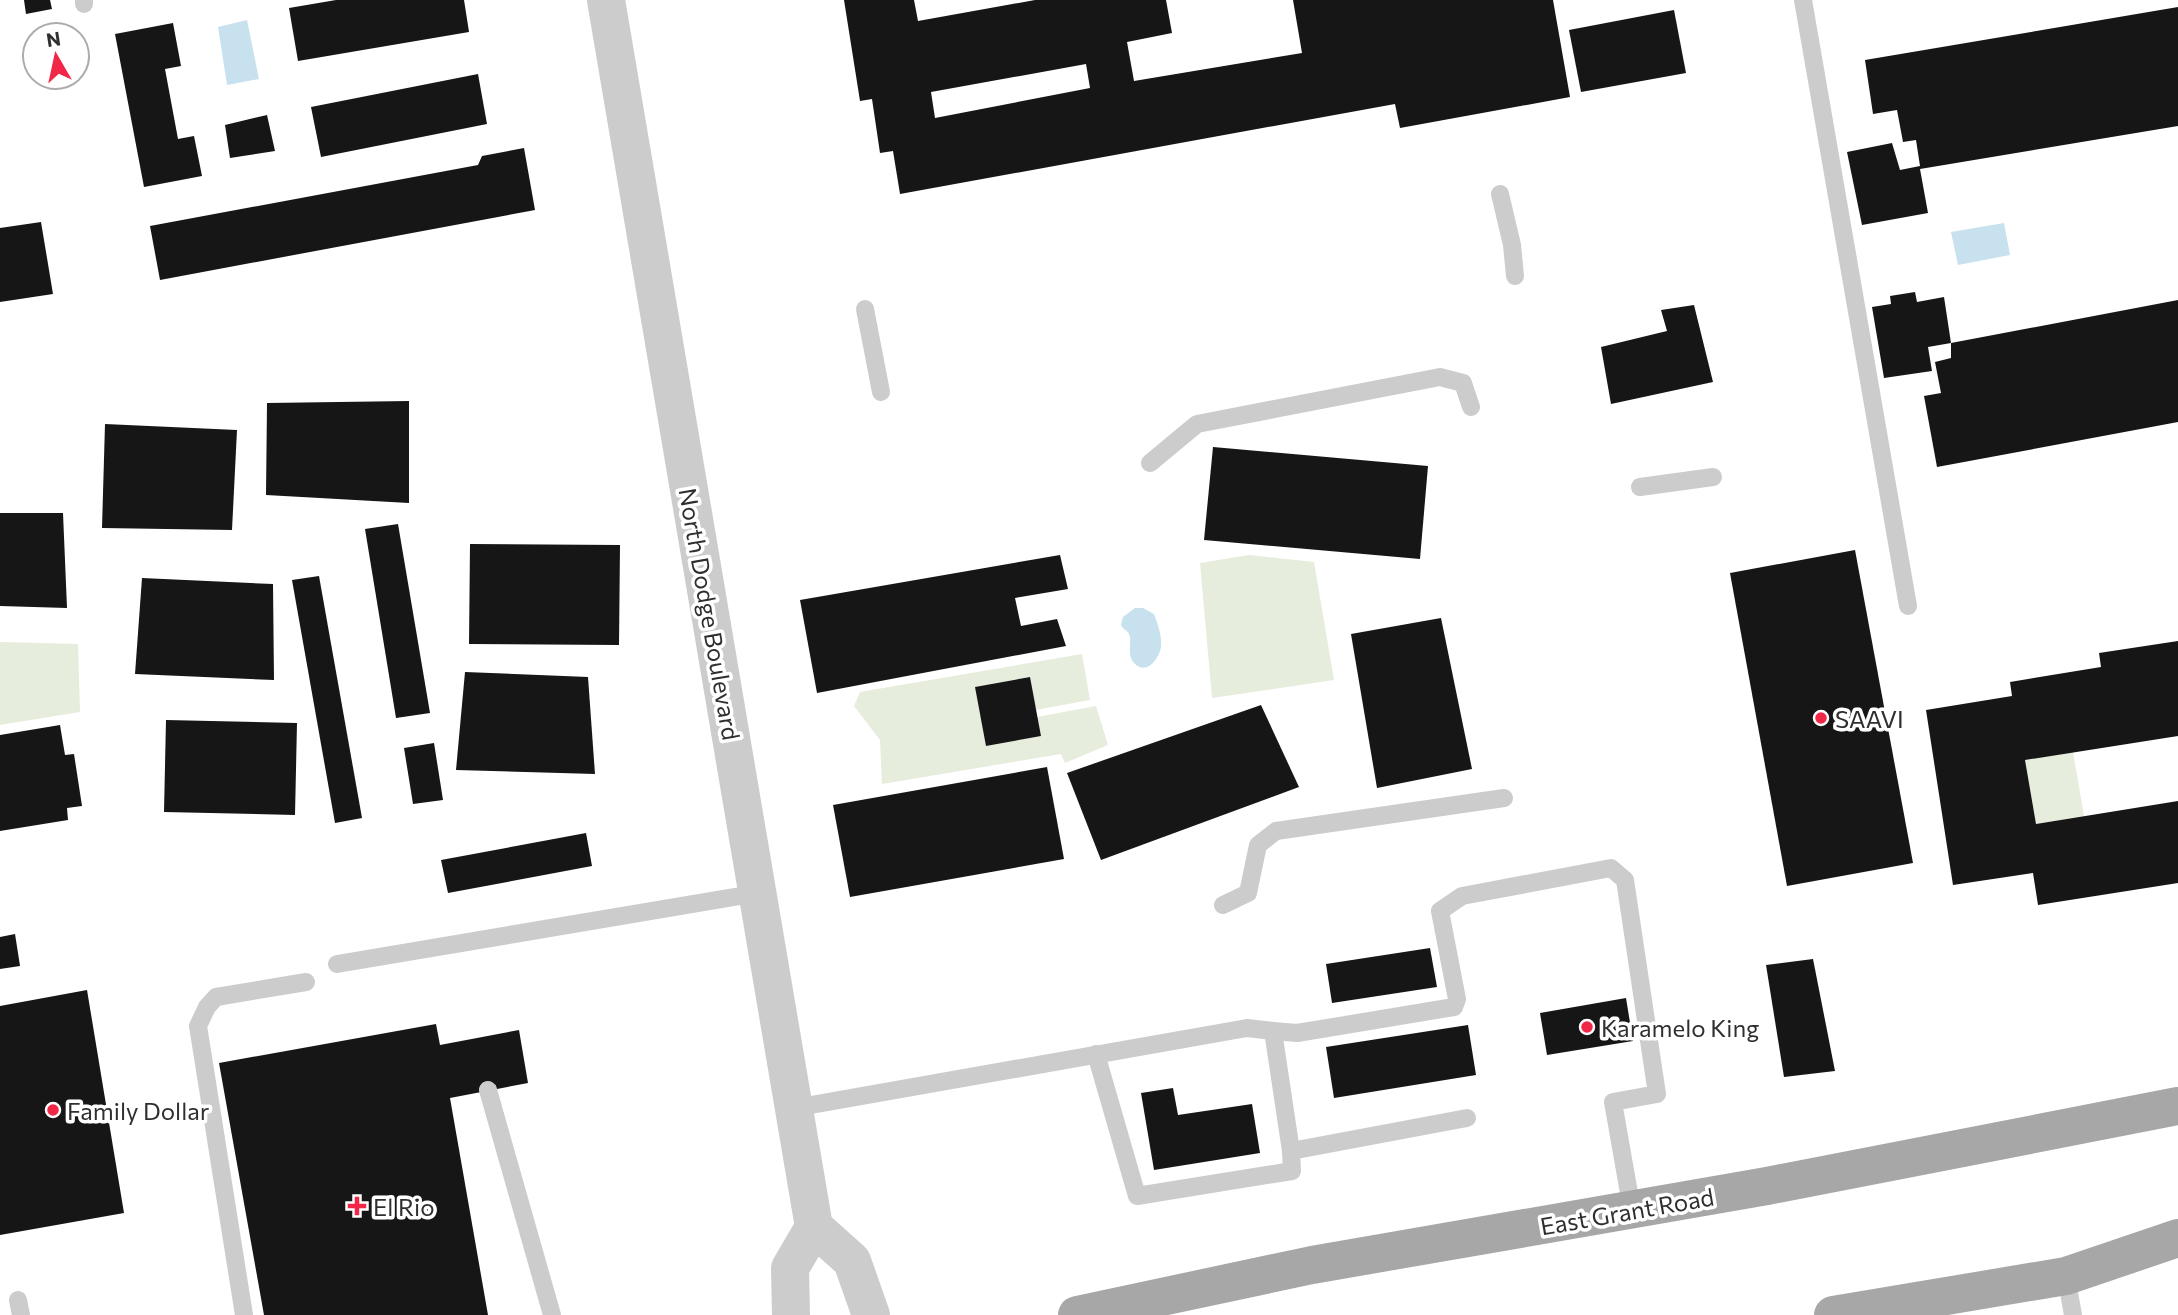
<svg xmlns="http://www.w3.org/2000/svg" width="2178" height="1315" viewBox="0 0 2178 1315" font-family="Commissioner,sans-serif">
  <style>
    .green { fill: #e6eddc }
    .water { fill: #c7e2ee }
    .building { fill: #161616; fill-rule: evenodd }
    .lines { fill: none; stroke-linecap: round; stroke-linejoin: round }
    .service { stroke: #ccc; stroke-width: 18 }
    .tertiary { stroke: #ccc; stroke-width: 38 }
    .primary { stroke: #a7a7a7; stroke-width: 38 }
    .poi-dot { fill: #f02747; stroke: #fff; stroke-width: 2.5 }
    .labels { text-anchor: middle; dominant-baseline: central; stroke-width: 7; stroke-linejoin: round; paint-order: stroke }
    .street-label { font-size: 24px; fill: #2f2f2f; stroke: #fff }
    .poi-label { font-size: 24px; fill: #2f2f2f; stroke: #fff; text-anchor: start }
  </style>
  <rect width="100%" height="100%" fill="#fff"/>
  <g class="green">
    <path d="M1249,555L1314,562L1334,680L1212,698L1200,563Z"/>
    <path d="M0,642L78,644L80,712L0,725Z"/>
    <path d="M1082,654L1090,700L1036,710L1029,677L976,687L986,746L1041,736L1037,717L1096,706L1108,745L1065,763L1061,754L882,784L880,740L854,706L860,692Z"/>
    <path d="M2073,752L2084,816L2036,824L2025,760Z"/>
  </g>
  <g class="water">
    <path d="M247,20L259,79L227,85L218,27Z"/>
    <path d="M2004,223L2010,255L1958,265L1951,232Z"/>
    <path d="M1135,608H1143L1154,614C1158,625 1162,635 1161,647C1159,659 1147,675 1135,664C1127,657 1131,646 1130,637C1129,630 1124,631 1121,625L1123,617Z"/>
  </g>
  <g class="building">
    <path d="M24,0H50L52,9L26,14Z"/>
    <path d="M336,0H464L469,32L298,61L289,8Z"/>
    <path d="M844,0H914L918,21L1035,0H1166L1172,33L1127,42L1134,81L1302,53L1293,0H1553L1570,97L1400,128L1395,104L900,194L893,151L880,153L872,99L860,101ZM1086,64L1090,88L935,118L931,92Z"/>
    <path d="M2178,7V126L1920,169L1928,213L1862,225L1847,152L1892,143L1900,170L1920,166L1916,140L1903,142L1897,110L1873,114L1865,60Z"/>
    <path d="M1674,10L1686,73L1581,92L1569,30Z"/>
    <path d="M173,23L181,66L165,69L178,139L194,136L202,176L144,187L115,34Z"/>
    <path d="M478,74L487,124L321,157L311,107Z"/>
    <path d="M267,115L275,151L230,158L225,125Z"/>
    <path d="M524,148L535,210L160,280L150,226L478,165L482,156Z"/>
    <path d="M41,222L53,294L0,302V228Z"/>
    <path d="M1915,292L1917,302L1944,297L1951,343L1928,347L1932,371L1884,378L1872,307L1891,304L1890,296Z"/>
    <path d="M2178,300V422L1937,467L1924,396L1941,393L1935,362L1951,358V343Z"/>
    <path d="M1694,305L1713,382L1611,404L1601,347L1667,331L1661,310Z"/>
    <path d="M409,401V503L266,495L267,403Z"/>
    <path d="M105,424L237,430L232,530L102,528Z"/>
    <path d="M1213,447L1428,466L1420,559L1204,540Z"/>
    <path d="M0,513H63L67,608L0,606Z"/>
    <path d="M398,524L430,713L396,718L365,529Z"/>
    <path d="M470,544L620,545L619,645L469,644Z"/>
    <path d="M1855,550L1913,863L1787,886L1730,573Z"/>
    <path d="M1060,555L1068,589L1015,598L1021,626L1057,619L1066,646L817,693L800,600Z"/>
    <path d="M319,576L362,818L335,823L292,580Z"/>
    <path d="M142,578L273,584L274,680L135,674Z"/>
    <path d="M1441,618L1472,769L1377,788L1351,634Z"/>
    <path d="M2178,641V736L2025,760L2036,824L2178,801V883L2038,905L2033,873L1953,885L1926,710L2012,696L2010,682L2101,667L2099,653Z"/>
    <path d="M465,672L588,677L595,774L456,770Z"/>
    <path d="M1030,677L1041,736L986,746L975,687Z"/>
    <path d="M1261,705L1299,787L1101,860L1067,773Z"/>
    <path d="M166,720L297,723L295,815L164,812Z"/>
    <path d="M60,725L65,755L74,754L82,806L67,808L68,820L0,831V735Z"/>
    <path d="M434,743L443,800L413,804L404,748Z"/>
    <path d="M1047,767L1064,859L850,897L833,805Z"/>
    <path d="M586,833L592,866L448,893L441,860Z"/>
    <path d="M15,934L20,966L0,969V937Z"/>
    <path d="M1430,948L1437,987L1332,1003L1326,964Z"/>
    <path d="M1813,959L1835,1071L1784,1077L1766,965Z"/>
    <path d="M87,990L124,1213L0,1235V1006Z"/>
    <path d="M1626,998L1633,1041L1547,1055L1540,1013Z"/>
    <path d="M436,1024L440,1045L519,1030L528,1083L450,1098L488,1315H264L219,1063Z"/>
    <path d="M1468,1025L1476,1075L1334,1098L1326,1047Z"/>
    <path d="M1173,1088L1178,1115L1252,1104L1260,1153L1154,1170L1141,1093Z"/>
  </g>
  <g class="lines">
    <g class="service">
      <path d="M84,0V4"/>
      <path d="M1803,0L1908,606"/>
      <path d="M1500,194L1512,245L1515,276"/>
      <path d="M865,309L881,392"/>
      <path d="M1150,463L1197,424L1440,377L1463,383L1471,407"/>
      <path d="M1640,487L1713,477"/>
      <path d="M1223,905L1248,893L1258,845L1276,831L1504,798"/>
      <path d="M337,964L758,893"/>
      <path d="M1273,1031L1297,1033L1454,1007L1457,999L1440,911L1462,896L1611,868L1625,880L1657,1094L1613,1102L1632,1210"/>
      <path d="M488,1090L552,1315"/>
      <path d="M794,1108L1247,1028L1273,1031L1291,1151L1292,1171L1137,1196L1096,1054"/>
      <path d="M1291,1151L1467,1118"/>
      <path d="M2066,1276L2073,1315"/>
      <path d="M18,1300L21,1315"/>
      <path d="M244,1315L198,1026L207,1007L216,997L306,982"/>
    </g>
    <g class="tertiary">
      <path d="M606,0L814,1227L852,1261L871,1315"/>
      <path d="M791,1315L790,1268L814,1227"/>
    </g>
    <g class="primary">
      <path d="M1077,1315L1312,1265L1767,1186L2178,1106"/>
      <path d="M1833,1315L2066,1276L2178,1238"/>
    </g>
  </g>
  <g class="poi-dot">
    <circle cx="1821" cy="718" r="7"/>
    <circle cx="1587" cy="1027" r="7"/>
    <circle cx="53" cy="1110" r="7"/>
    <path d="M353.5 1195.5h7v7h7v7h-7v7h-7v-7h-7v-7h7z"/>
  </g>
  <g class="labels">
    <g class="street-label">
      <text transform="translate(710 614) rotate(80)">North Dodge Boulevard</text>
      <text transform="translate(1627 1211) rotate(-10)">East Grant Road</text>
    </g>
    <g class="poi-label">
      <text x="1835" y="718">SAAVI</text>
      <text x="1601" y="1027">Karamelo King</text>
      <text x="67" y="1110">Family Dollar</text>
      <text x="373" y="1206">El Rio</text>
    </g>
  </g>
  <g transform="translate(56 56) rotate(351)"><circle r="33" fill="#ffffff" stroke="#acacac" stroke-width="2"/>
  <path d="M0-5L12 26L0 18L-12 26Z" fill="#f02747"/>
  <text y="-10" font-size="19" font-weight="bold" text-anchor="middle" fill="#2f2f2f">N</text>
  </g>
</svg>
